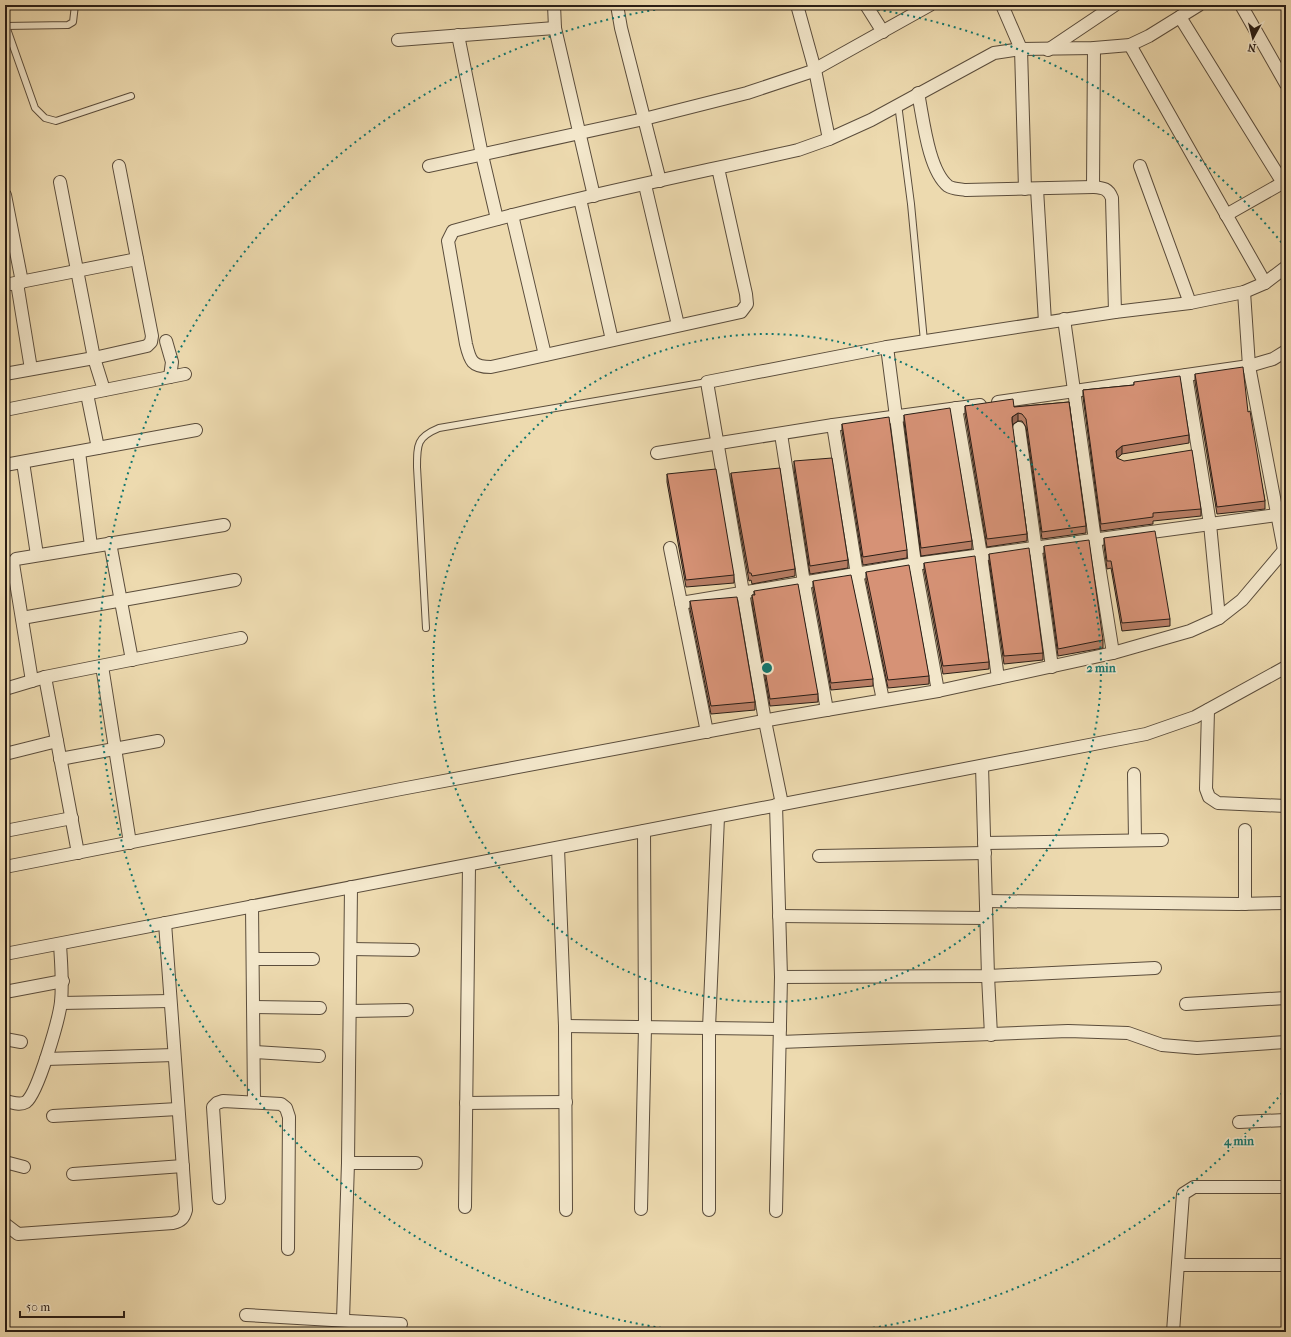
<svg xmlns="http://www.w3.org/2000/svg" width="1291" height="1337" viewBox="0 0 1291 1337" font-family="'IM FELL French Canon',serif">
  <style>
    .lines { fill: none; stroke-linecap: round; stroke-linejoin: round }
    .lane-casing { stroke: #5b4d3c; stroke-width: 8 }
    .street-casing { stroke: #5b4d3c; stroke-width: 14 }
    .lane { stroke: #f3e7cb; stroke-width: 6 }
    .street { stroke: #f3e7cb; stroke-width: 12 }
    .wall { fill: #b87e65; stroke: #2a1e16 }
    .shaded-wall { fill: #966653; stroke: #2a1e16 }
    .building { fill: #d69276; stroke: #2a1e16 }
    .ring { fill: none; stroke: #0f766e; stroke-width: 2; stroke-dasharray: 2 4 }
    .centre { fill: #0f766e; stroke: #f3e7cb; stroke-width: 2 }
    .ring-label { font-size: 12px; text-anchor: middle; font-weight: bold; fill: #0f766e; stroke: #f3e7cb; stroke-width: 3.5; stroke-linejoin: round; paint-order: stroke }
  </style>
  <rect width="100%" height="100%" fill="#eddaaf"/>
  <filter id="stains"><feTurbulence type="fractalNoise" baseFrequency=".005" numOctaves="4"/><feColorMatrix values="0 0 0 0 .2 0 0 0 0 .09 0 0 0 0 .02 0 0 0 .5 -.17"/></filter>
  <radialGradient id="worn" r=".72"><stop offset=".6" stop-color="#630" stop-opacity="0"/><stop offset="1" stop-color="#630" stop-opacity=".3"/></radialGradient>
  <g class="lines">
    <defs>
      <g id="lane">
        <path d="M5,26L68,25L73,22L75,5"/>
        <path d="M6,26L35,108L45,118L56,121L131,96"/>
        <path d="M898,104L911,204L924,341"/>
        <path d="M426,628L417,467C417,444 417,437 439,428L707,382"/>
      </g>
      <g id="street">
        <path d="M554,5L555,28L594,196"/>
        <path d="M617,5L621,28L660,181"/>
        <path d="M797,5L815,70L829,139"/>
        <path d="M866,5L883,32"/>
        <path d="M1002,5L1021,49L1025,189"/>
        <path d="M1241,5L1286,84"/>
        <path d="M1180,17L1283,183"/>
        <path d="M458,35L482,155L497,219"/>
        <path d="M398,40L555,28"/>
        <path d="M1130,45L1265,283"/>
        <path d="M1048,50L1115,5"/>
        <path d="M918,93C923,117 928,170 948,186C952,189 960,189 966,190L1093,187C1103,188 1108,188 1112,198L1115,312"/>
        <path d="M429,166L644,119L747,93L810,72L930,5"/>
        <path d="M1140,166L1190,303"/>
        <path d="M718,168L746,294L747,304L741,312L491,367C472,367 470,361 466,344L448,241L453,231C567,199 683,176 798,150L829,139L871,120L994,53L1021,49L1094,48L1130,45L1149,36L1199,5"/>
        <path d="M60,182L94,358L104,390"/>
        <path d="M645,185L678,325"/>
        <path d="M1093,187L1094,48"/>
        <path d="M1037,189L1045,322"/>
        <path d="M5,195L22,282"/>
        <path d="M580,199L612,340"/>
        <path d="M512,215L545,355"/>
        <path d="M1226,215L1286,181"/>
        <path d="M17,283L31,369"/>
        <path d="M5,285L137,259"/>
        <path d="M1244,292L1249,366L1284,550"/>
        <path d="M1064,319L1095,540L1113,653"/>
        <path d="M166,341L172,362L170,377"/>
        <path d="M887,347L915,564L938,691"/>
        <path d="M5,374L94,358L147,346L151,342L152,336L119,166"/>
        <path d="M1186,375L1210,524L1219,618"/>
        <path d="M87,394L98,448"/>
        <path d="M998,402L1249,366L1273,359L1286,351"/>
        <path d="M956,408L981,555L998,678"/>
        <path d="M5,410L185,374"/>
        <path d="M833,425L857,574L883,700"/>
        <path d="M1019,428L1052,667"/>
        <path d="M781,434L804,583L827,710"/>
        <path d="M79,452L91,546"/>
        <path d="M657,453L833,425L980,405"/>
        <path d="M23,462L37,555"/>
        <path d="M5,465L196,430"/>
        <path d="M110,543L132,660"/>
        <path d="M670,548L707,732"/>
        <path d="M681,603L915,564L1277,515"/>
        <path d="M22,618L235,580"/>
        <path d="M102,666L130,843"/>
        <path d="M45,677L78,853"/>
        <path d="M32,681L14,570L13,563L16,559L224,525"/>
        <path d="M5,689L45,677L241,638"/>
        <path d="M1208,710L1206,789L1209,797L1218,803L1286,806"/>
        <path d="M5,754L57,741"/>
        <path d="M60,759L158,741"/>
        <path d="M982,766L988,976L991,1035"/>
        <path d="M1134,774L1135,840"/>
        <path d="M782,804L765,721L707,382L887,347L1115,312L1190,303L1244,292L1265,283L1286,267"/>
        <path d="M776,805L781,977L776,1211"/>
        <path d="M1245,830V904"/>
        <path d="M5,831L72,818"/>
        <path d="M984,843L1162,840"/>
        <path d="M558,848L565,1026L566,1210"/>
        <path d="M819,856L985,853"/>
        <path d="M5,867L401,789L779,718L938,691L1113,653L1190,631L1219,618L1242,600L1286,548"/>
        <path d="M986,901L1238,904L1286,903"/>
        <path d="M252,906L254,1102"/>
        <path d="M779,916L986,918"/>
        <path d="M351,949L413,950"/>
        <path d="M5,954L1146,734L1195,717L1286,667"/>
        <path d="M253,959H313"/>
        <path d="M781,977L988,976L1155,968"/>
        <path d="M5,992L63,981"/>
        <path d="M61,1003L170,1001"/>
        <path d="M1186,1004L1286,998"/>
        <path d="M254,1007L320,1008"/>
        <path d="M350,1011L407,1010"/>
        <path d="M565,1026L780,1029"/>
        <path d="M5,1039L21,1042"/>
        <path d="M780,1042L1068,1031L1128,1033L1162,1045L1197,1048L1286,1042"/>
        <path d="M255,1052L319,1056"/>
        <path d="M46,1059L174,1055"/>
        <path d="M5,1101C12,1102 19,1106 26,1102C38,1093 59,1019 61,1002C63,982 61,963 60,944"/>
        <path d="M466,1103L566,1102"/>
        <path d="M53,1116L178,1109"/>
        <path d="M1239,1122L1286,1120"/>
        <path d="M5,1162L24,1167"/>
        <path d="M348,1163H416"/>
        <path d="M73,1174L183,1166"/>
        <path d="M219,1198L213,1107L217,1103L223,1101L281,1104L286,1108L289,1117L288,1249"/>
        <path d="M465,1207L469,865"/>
        <path d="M641,1209L645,1027L644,831"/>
        <path d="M709,1210V1028L718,817"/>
        <path d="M5,1224L18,1234L173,1223C181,1221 184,1218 186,1210L165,923"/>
        <path d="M1178,1265H1286"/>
        <path d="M246,1315L401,1324"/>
        <path d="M343,1320L348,1163L351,887"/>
        <path d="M1173,1332L1183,1194L1194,1187H1286"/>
      </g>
    </defs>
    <use href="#lane" class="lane-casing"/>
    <use href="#street" class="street-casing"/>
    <use href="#lane" class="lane"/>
    <use href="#street" class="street"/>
  </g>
  <g class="wall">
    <path d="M1195,374L1248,412L1265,501V509L1217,514L1195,382Z"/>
    <path d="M1134,382L1189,435V443L1122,454L1117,458L1201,509V516L1153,521V524L1101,531L1083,397V390L1134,385Z"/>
    <path d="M1069,402L1086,526V533L1042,539L1026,427L1022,421H1018L1012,425L1027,534V541L987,547L965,414V406L1014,407Z"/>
    <path d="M904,415L972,541V549L921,556L904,422Z"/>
    <path d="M842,424L907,550V558L863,565L842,431Z"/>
    <path d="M794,461L848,560V568L810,574L794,469Z"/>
    <path d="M731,473L795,569V576L752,584L751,580L749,581L731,480Z"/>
    <path d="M667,474L734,575V583L686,587L667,482Z"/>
    <path d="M1104,538L1170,619V626L1122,631L1111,568L1107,569L1104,546Z"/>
    <path d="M1044,546L1103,640V648L1058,656L1044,554Z"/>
    <path d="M989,554L1043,653V660L1004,664L989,561Z"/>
    <path d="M924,563L989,662V669L943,674L924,570Z"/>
    <path d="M866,572L929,676V684L888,688L866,580Z"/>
    <path d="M813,581L873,679V686L831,690L813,589Z"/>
    <path d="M754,591L818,694V702L770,706L752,603V595H754Z"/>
    <path d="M690,601L755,702V710L711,714L690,609Z"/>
  </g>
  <g class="shaded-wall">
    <path d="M1018,413V421L1012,425V417Z"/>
    <path d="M1122,446V454L1116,459V451Z"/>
  </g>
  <g class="building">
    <path d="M1243,367L1248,412L1250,411L1265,501L1217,507L1195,374Z"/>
    <path d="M1180,376L1189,435L1122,446L1116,451L1117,458L1124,461L1192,450L1201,509L1153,513V517L1101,524L1083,390L1134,385V382Z"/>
    <path d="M1013,399L1014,407L1069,402L1086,526L1042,532L1026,419L1022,414L1018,413L1012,417V421L1027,534L987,539L965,406Z"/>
    <path d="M950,408L972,541L921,548L904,415Z"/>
    <path d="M889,417L907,550L863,557L842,424Z"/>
    <path d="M832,458L848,560L810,566L794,461Z"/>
    <path d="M780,468L795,569L752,576L751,573H749L731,473Z"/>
    <path d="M716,469L734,575L686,580L667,474Z"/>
    <path d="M1155,531L1170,619L1122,623L1111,561H1107L1104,538Z"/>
    <path d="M1089,540L1103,640L1058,649L1044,546Z"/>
    <path d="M1029,548L1043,653L1004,656L989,554Z"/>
    <path d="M975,556L989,662L943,666L924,563Z"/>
    <path d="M909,565L929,676L888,680L866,572Z"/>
    <path d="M851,575L873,679L831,683L813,581Z"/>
    <path d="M798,584L818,694L770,699L752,595H755L754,591Z"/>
    <path d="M737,597L755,702L711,706L690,601Z"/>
  </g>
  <g class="ring">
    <circle cx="767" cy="668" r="334"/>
    <path d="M1282 1093A668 668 0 0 1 843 1332M691 1332A668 668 0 0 1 680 6M854 6A668 668 0 0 1 1282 243"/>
  </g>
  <circle cx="767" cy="668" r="6" class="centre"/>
  <g class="ring-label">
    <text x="1101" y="672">2 min</text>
    <text x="1239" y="1145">4 min</text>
  </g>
  <rect width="1291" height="1337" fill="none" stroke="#eddaaf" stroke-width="20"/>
  <rect x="6" y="6" width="1279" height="1325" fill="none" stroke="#2a1e16" stroke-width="2"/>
  <rect x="10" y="10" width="1271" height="1317" fill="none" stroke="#2a1e16"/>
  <g transform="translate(1253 38) rotate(187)" stroke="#f3e7cb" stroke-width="3" paint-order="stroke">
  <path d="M0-3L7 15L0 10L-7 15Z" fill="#2a1e16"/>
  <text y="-6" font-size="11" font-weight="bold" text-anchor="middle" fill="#2a1e16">N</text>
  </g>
  <path d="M20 1311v6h104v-6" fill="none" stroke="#2a1e16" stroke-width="2"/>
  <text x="26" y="1311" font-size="12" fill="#2a1e16" stroke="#f3e7cb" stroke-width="3" paint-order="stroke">50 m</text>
  <rect width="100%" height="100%" filter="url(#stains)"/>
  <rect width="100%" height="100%" fill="url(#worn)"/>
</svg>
